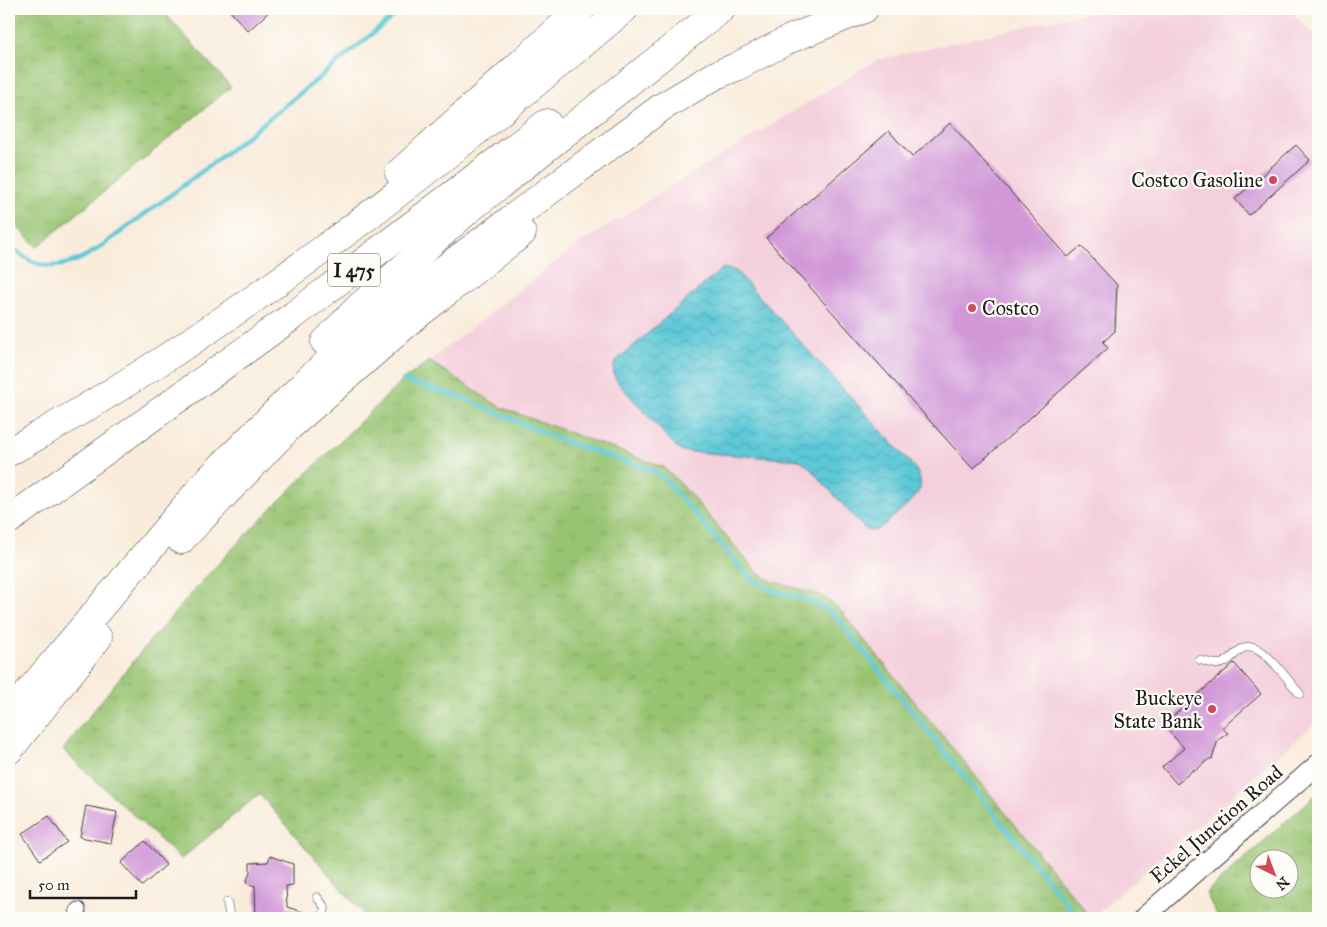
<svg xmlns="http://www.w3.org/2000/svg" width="1327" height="927" viewBox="0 0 1327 927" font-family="'IM FELL Great Primer',serif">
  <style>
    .built { fill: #f4cfdc }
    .grass { fill: url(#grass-tufts); stroke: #5a7047; fill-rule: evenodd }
    .water { fill: url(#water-waves); stroke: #3c727a }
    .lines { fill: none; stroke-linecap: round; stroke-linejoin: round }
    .stream { stroke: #5dc8d7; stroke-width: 4.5 }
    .building { fill: #d198d8 }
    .service-casing { stroke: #3d3b39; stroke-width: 9 }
    .minor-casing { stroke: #3d3b39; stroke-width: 17 }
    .tertiary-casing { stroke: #3d3b39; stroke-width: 21 }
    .motorway-casing { stroke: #3d3b39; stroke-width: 29 }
    .service { stroke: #fff; stroke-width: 8 }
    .minor { stroke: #fff; stroke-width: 15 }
    .tertiary { stroke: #fff; stroke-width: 19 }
    .motorway { stroke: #fff; stroke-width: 28 }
    .poi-dot { fill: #d1495b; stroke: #fdfcf7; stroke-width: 2 }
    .labels { text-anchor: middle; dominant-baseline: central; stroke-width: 4.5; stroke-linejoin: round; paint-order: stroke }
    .shield { fill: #fdfcf7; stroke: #605f5e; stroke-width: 1 }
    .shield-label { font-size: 19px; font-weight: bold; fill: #1c1c1c }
    .poi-label { font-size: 20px; fill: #1c1c1c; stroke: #fdfcf7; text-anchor: end }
    .street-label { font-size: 20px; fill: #1c1c1c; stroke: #fdfcf7 }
  </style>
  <defs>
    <pattern id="grass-tufts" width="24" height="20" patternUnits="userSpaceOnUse" patternTransform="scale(1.25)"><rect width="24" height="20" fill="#98c472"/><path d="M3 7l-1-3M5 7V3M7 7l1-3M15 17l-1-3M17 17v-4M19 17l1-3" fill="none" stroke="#82a862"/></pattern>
    <pattern id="water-waves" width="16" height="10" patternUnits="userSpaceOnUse" patternTransform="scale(1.25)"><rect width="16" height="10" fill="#5dc8d7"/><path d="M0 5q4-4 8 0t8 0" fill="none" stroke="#50abb8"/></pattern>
  </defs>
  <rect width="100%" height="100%" fill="#fdfcf7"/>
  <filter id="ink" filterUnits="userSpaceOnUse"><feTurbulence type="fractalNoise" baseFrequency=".02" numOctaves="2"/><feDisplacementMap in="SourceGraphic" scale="10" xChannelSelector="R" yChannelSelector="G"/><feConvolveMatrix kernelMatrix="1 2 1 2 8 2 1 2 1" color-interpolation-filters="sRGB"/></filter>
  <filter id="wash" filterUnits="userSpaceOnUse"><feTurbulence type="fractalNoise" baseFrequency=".0096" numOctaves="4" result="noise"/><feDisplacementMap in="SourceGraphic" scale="20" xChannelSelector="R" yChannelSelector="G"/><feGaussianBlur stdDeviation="1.12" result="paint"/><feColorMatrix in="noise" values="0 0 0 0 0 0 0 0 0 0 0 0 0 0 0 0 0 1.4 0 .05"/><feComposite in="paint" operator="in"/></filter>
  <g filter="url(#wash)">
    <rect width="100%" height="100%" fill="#f9ecdb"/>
    <path class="built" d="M1103,9H1289L1318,40V721L1091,918L840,610L821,595L771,581L758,573L682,485L663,467L500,407L429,361L581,242L877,60Z"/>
    <g class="grass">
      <path d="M9,9H161L231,87L37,247L9,219Z"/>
      <path d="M429,361L500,407L663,467L682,485L758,573L771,581L821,595L840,610L1091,918H367L259,794L181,859L63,750C123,671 188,594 257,523C305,474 355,428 403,380Z"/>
      <path d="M1318,793V918H1218L1206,893ZM1260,860H1290V890H1260Z"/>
    </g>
    <path class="water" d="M723,268L736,271L745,281L915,468C918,474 922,480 920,488C916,500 890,519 880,528L874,531L864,528L807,465L800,460L680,451L619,384C613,375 611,370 617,360Z"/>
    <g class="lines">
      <g class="stream">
        <path d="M9,244C24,259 42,271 66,264C93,257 119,232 142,216C232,151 317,80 402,9"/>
        <path d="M403,380L462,398L566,442L653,471L664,478L750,578L771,590L813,602L829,610L841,623L1078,918"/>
      </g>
    </g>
    <g id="blocks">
      <g class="building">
        <path d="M228,9H272L248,31Z"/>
        <path d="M950,123L1068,257L1081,246L1117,285L1115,331L1103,342L1108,348L973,469L766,238L889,131L912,157Z"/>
        <path d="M1296,145L1310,160L1249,215L1235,199Z"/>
        <path d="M1234,663L1261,694L1222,728L1228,733L1218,740L1212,759H1209L1195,771L1194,769L1177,784L1162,767L1184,748L1163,725Z"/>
        <path d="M86,806L117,812L111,843L80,837Z"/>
        <path d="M49,816L67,842L40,860L22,834Z"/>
        <path d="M145,841L166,865L142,886L121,863Z"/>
        <path d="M270,856L293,864V885L286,886L287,907L315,916L314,918H256L255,886L246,883L250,872V863L268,862Z"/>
      </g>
    </g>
  </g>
  <g filter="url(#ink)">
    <use href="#blocks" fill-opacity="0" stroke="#3d3b39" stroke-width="1"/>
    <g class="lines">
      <defs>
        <g id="service">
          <path d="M1200,660C1207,662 1217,666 1223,663C1234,659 1239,644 1253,647C1267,650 1290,683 1300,694"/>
          <path d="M317,897L325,908L323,918"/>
          <path d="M227,902L230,918"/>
        </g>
        <path id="minor" d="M76,918L78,910"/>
        <path id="tertiary" d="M1143,918L1318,764"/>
        <g id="motorway">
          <path d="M399,173L581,9"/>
          <path d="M325,342L358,308L467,211L721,9"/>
          <path d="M9,452C232,329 431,173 624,9"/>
          <path d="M9,520L294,315L547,123"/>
          <path d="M181,540L289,427L412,319L522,233"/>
          <path d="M9,715L207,481L309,379L373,322L662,107L716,75L736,67L790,39L864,9"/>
          <path d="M9,750L98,638"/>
        </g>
      </defs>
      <use href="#service" class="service-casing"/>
      <use href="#minor" class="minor-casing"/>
      <use href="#tertiary" class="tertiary-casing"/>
      <use href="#motorway" class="motorway-casing"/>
      <use href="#service" class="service"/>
      <use href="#minor" class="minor"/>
      <use href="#tertiary" class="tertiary"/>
      <use href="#motorway" class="motorway"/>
    </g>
  </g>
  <g class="poi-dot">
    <circle cx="1273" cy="180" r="5"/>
    <circle cx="972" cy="308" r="5"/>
    <circle cx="1212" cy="709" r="5"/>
  </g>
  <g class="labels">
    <rect class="shield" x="328" y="253.5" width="52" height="33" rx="4"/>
    <g class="shield-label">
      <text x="354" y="270">I 475</text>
    </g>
    <g class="poi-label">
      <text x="1263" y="180">Costco Gasoline</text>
      <text x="982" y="308" text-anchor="start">Costco</text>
      <text x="1202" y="698">Buckeye<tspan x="1202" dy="23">State Bank</tspan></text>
    </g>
    <g class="street-label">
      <text transform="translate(1216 824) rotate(-41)">Eckel Junction Road</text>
    </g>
  </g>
  <rect width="1327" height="927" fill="none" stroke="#fdfcf7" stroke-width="30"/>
  <g transform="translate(1274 874) rotate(138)"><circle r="24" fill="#fdfcf7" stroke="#a3a29f"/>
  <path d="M0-4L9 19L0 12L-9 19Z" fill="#d1495b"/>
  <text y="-8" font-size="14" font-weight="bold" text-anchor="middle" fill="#1c1c1c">N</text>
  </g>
  <path d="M30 890v8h106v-8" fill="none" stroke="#1c1c1c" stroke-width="2.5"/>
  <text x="38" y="890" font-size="15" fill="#1c1c1c" stroke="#fdfcf7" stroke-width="4" paint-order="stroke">50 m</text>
</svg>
